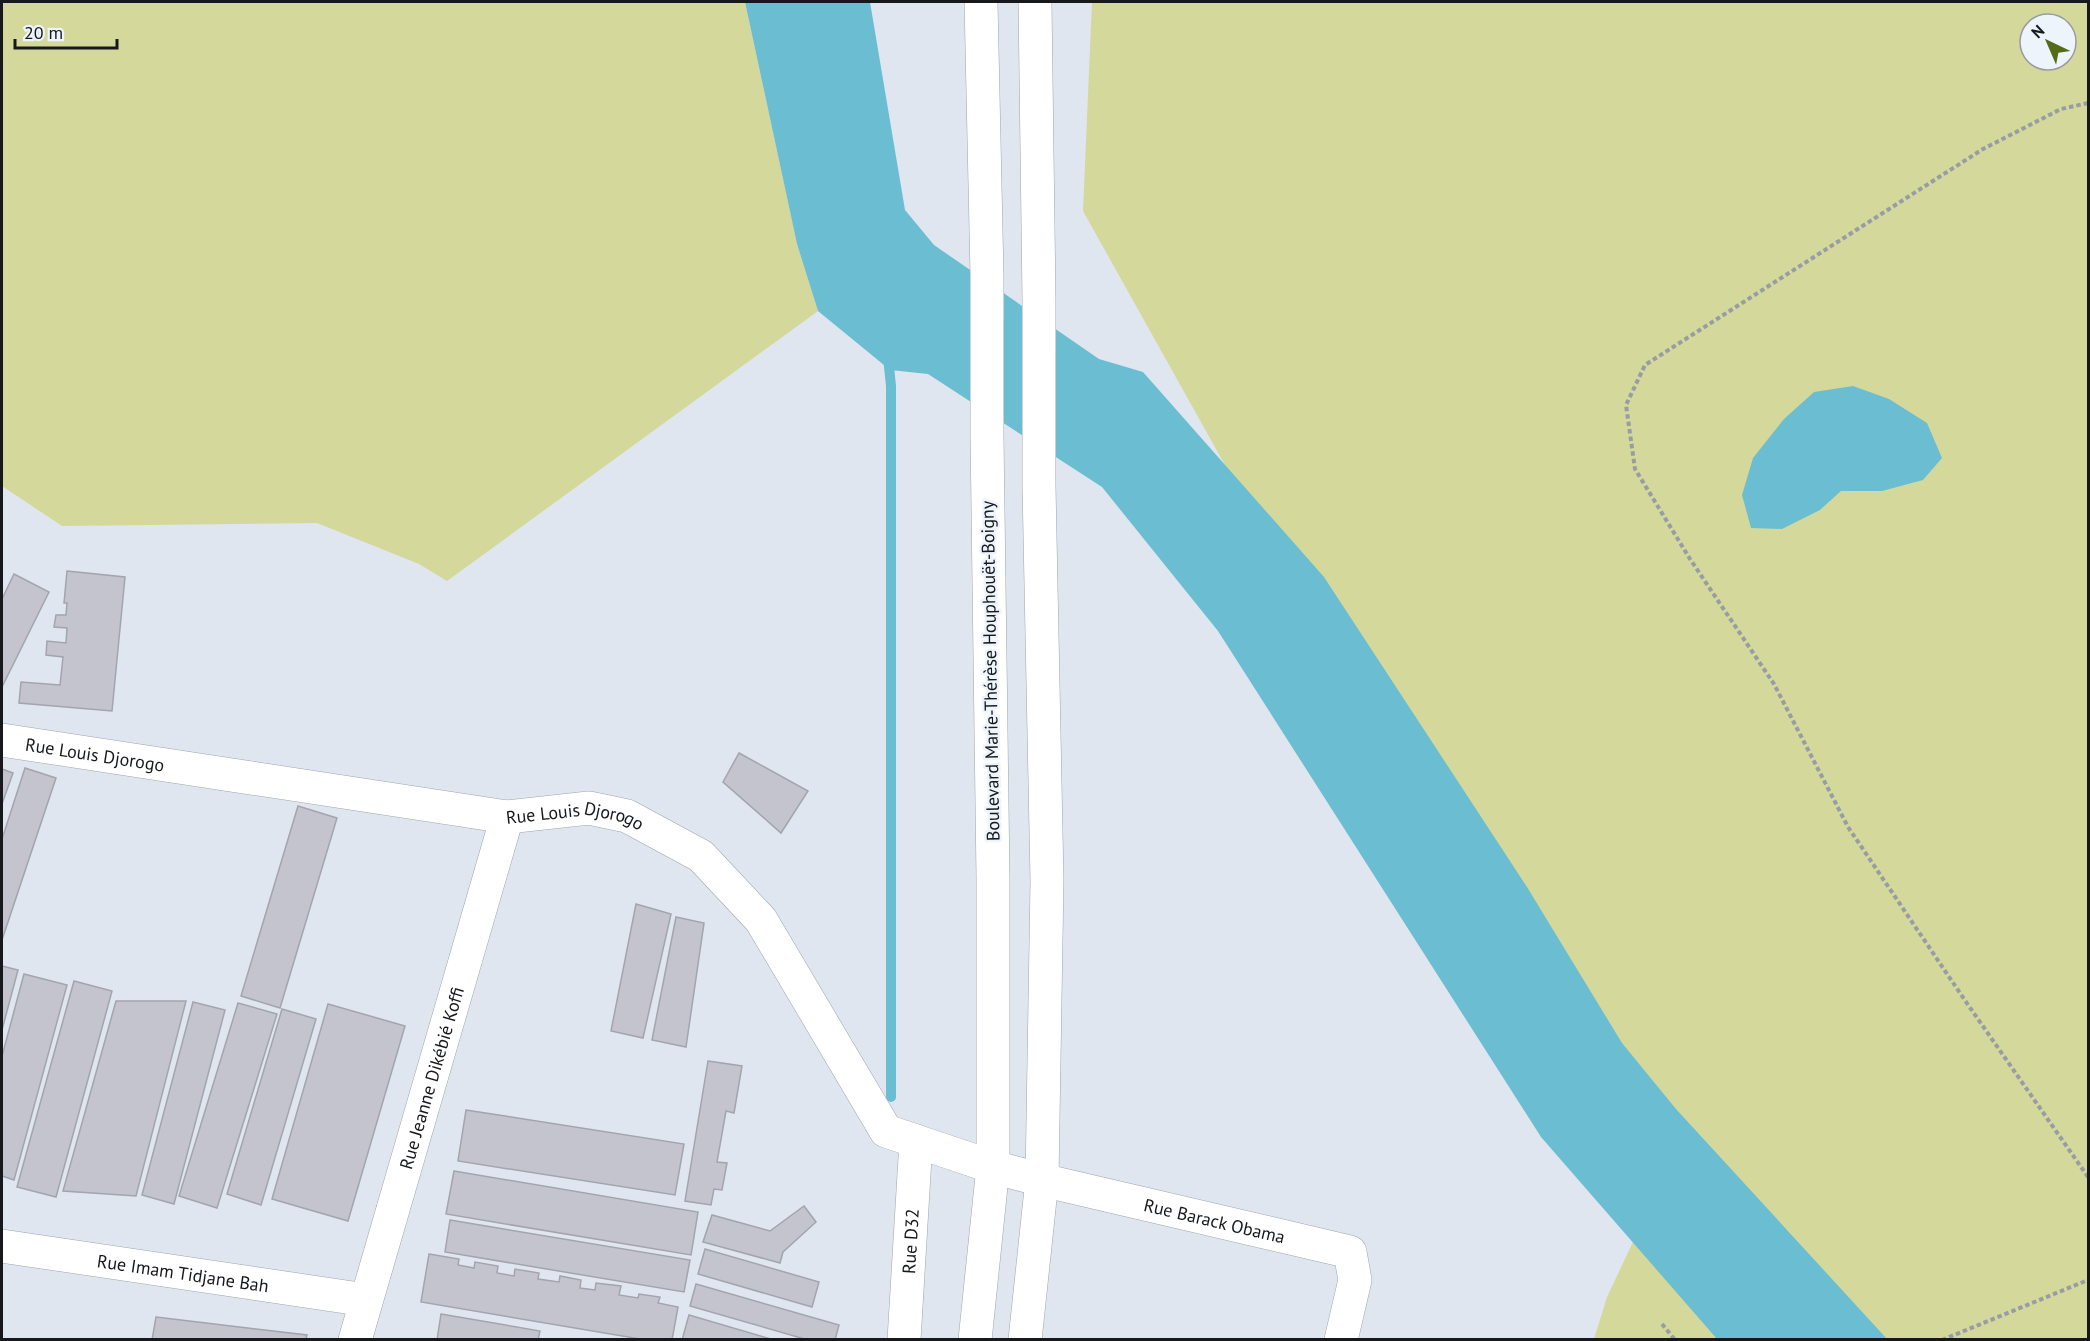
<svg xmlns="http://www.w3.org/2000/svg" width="2090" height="1341" viewBox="0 0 2090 1341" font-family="'PT Sans',sans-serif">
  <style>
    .green { fill: #d4d89b; fill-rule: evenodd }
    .water { fill: #6bbed1 }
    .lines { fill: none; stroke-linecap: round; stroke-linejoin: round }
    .stream { stroke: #6bbed1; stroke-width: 10 }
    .building { fill: #c4c4ce; stroke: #a3a4ad; stroke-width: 1.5 }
    .minor-casing { stroke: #9ea5ad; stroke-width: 34 }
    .secondary-casing { stroke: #9ea5ad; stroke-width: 34 }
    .path { stroke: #989da4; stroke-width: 4; stroke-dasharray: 4.5 3; stroke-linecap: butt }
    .minor { stroke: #fff; stroke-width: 33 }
    .secondary { stroke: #fff; stroke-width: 33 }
    .labels { text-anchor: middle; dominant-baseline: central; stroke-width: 5; stroke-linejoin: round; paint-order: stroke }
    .street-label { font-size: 18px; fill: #16181b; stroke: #edf4fc }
  </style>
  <rect width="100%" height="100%" fill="#dfe6ef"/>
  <g class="green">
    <path d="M2,2H745L797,244L818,311L447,581L419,564L317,523L62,526L2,486Z"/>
    <path d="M1092,2H2088V1339H1594L1607,1297L1641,1225L1420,814L1083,211ZM2030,24H2066V60H2030Z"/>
  </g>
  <g class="water">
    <path d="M745,2H870L905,210L934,245L1099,359L1143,372L1324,577L1527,887L1622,1043L1676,1109L1887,1339H1717L1541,1137L1218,631L1102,487L928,374L890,370L818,311L797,244Z"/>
    <path d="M1853,386L1889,399L1927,423L1942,458L1923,480L1882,491H1841L1820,510L1782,529L1751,528L1742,495L1753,458L1784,419L1814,392Z"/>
  </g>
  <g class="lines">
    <path class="stream" d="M888,357L891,386V1097"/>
  </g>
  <g class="building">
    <path d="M67,571L125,577L112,711L19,703L21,682L60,685L63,657L46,655L47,641L66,643L67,628L54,627L56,615H66L67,603H64Z"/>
    <path d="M14,574L49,592L2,687V599Z"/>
    <path d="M739,753L808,791L781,833L723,782Z"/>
    <path d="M25,768L56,778L2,940V839Z"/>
    <path d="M2,769L13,773L2,804Z"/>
    <path d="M298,806L337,818L280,1008L241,996Z"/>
    <path d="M636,904L671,914L643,1038L611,1031Z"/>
    <path d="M676,917L704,923L686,1047L652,1040Z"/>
    <path d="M2,966L18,970L2,1030Z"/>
    <path d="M24,974L67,985L14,1180L2,1176V1056Z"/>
    <path d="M74,981L112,991L56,1197L17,1187Z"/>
    <path d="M116,1001H186L136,1196L63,1191Z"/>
    <path d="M193,1002L225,1010L174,1204L142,1195Z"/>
    <path d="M238,1003L277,1014L217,1208L179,1196Z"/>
    <path d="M328,1004L405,1026L348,1221L272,1199Z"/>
    <path d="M282,1009L316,1019L261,1205L227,1194Z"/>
    <path d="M708,1061L742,1066L734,1113L726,1111L717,1162L727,1163L722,1190L714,1189L711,1205L685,1201Z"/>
    <path d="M466,1110L684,1144L675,1195L458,1161Z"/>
    <path d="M454,1171L698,1212L691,1255L446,1214Z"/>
    <path d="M804,1206L816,1222L783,1252L780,1263L703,1242L712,1215L770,1231Z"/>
    <path d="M450,1220L690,1260L684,1292L445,1252Z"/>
    <path d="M705,1249L819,1282L812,1307L698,1274Z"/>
    <path d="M429,1254L459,1259L458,1265L474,1268L475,1262L498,1266L497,1273L514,1276L515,1269L539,1273L538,1279L559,1282L560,1276L581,1280L580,1288L595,1290L596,1283L621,1286L619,1295L638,1298L639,1294L660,1297L658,1303L678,1307L672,1340H646L421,1302Z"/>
    <path d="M696,1284L839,1325L835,1340H808L690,1306Z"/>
    <path d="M441,1314L540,1331L538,1340H437Z"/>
    <path d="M689,1315L774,1340H682Z"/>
    <path d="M156,1317L307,1335L306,1340H152Z"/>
  </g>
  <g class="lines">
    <defs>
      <g id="minor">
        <path id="s1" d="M2,740L507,817L589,808L627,816L701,856L761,920L886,1131L993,1167L1042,1180L1350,1252L1355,1280L1341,1340"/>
        <path id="s2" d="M2,1246L366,1300"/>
        <path id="s3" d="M355,1340L507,817"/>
        <path id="s4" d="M904,1340L916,1141"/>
      </g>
      <g id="secondary">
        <path d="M975,1340L993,1167V878L987,436V276L981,2"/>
        <path d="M1025,1340L1042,1180L1047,881L1039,486V300L1035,2"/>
      </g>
    </defs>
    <use href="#minor" class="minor-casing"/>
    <use href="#secondary" class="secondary-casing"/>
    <g class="path">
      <path d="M2088,103L2061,109L1983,149L1645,365L1626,405L1635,469L1690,559L1774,684L1848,827L1964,999L2088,1177"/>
      <path d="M1662,1324L1675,1340"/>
      <path d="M1942,1340L2088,1280"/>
    </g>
    <use href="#minor" class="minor"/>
    <use href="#secondary" class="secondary"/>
  </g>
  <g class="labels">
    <g class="street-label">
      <text transform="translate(990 671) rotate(-91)">Boulevard Marie-Thérèse Houphouët-Boigny</text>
      <text stroke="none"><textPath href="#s1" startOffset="94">Rue Louis Djorogo</textPath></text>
      <text stroke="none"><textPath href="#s1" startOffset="580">Rue Louis Djorogo</textPath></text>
      <text stroke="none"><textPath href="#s3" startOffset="273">Rue Jeanne Dikébié Koffi</textPath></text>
      <text stroke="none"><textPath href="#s1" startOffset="1390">Rue Barack Obama</textPath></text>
      <text stroke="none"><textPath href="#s4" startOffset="99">Rue D32</textPath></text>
      <text stroke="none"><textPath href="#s2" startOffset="183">Rue Imam Tidjane Bah</textPath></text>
    </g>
  </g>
  <rect width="2090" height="1341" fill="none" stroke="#16181b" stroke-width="6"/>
  <g transform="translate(2048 42) rotate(316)"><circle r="28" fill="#edf4fc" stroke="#979ca2" stroke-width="1.5"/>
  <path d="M0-4.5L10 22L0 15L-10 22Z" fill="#566b18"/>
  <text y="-9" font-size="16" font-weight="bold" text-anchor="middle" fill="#16181b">N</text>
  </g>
  <path d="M15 39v9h102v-9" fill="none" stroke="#16181b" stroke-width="3"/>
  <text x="24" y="39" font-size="18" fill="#16181b" stroke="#edf4fc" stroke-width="4.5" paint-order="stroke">20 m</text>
</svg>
